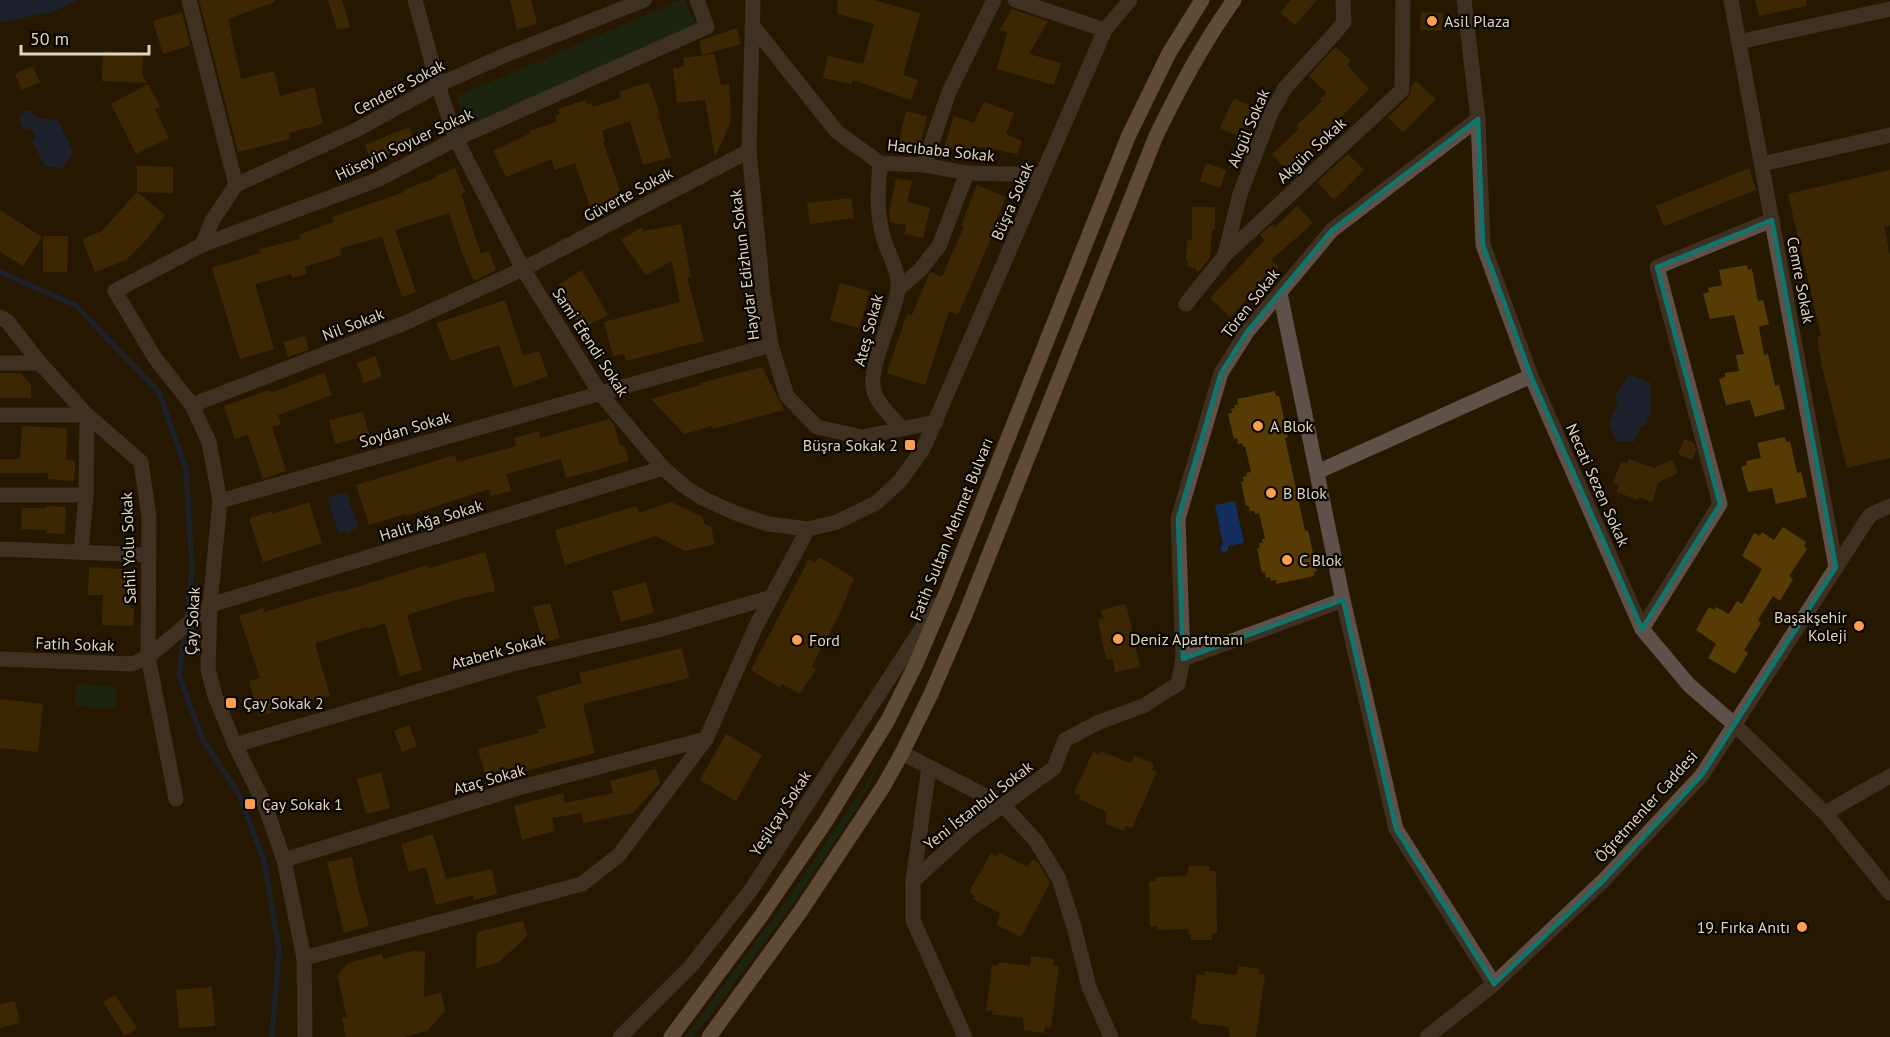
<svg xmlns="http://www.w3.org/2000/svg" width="1890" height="1037" viewBox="0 0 1890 1037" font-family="'PT Sans',sans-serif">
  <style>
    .green { fill: #103425 }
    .water { fill: #132e5f }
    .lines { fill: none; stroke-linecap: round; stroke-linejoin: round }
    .stream { stroke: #132e5f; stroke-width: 5 }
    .building { fill: #573b05 }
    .minor { stroke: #5e5149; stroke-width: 15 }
    .tertiary { stroke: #5e5149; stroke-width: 15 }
    .primary { stroke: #a28776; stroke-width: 15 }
    .marked { fill: none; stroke: #0f766e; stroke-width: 4.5; stroke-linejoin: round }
    .poi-dot { fill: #fc9d53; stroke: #0b0500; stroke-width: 2 }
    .labels { text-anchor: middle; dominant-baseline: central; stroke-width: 4.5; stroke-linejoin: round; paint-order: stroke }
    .poi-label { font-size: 16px; fill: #dfd5c5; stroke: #0b0500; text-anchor: start }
    .street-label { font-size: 16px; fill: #dfd5c5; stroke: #0b0500 }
  </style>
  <rect width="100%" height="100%" fill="#271800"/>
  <g class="green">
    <path d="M681,0H685L697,26L468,125L456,97Z"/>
    <path d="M76,684L117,687L115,709L75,706Z"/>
    <path d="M881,761L856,810L793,904L694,1037H685L787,900Z"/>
  </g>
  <g class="water">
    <path d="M0,0H78L52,12L0,22Z"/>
    <path d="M25,111H31L37,118L58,120L73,152L63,168L45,166L32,141L36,137L32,130L23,128L19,119Z"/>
    <path d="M1629,375L1651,383L1650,400L1652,413L1646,420L1648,422L1644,427L1641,426L1634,442L1616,441L1609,423L1618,402L1615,396Z"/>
    <path d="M346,492L358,528L352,530L349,534L344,532L339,534L327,498Z"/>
    <path d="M1235,501L1244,543L1228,546V550L1223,553L1220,549L1223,544L1215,505Z"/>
  </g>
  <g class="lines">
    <g class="stream">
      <path d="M0,272L75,305L159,392L186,470L192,569L186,620"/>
      <path d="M185,630L179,675L203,740L239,794L264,861L279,949L272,1037"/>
    </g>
  </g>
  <g class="building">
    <path d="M199,0H275V2L228,19L241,79L274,71L280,96L314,87L323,124L289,133L290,139L238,152Z"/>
    <path d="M328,0H342L350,27L337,30Z"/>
    <path d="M510,0H531L537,24L517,29Z"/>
    <path d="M837,0H874L920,13L903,75L918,80L911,100L853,80L852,84L823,78L828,56L863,64L874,24L838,14Z"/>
    <path d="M1291,0H1317L1295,25L1280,13Z"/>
    <path d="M1755,0H1806V6L1759,16Z"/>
    <path d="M1012,9L1048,21L1029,54L1061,63L1054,85L997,69L1007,32L1000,30Z"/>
    <path d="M182,12L190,45L163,54L153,21Z"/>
    <path d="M1421,12L1443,13L1442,31L1420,30Z"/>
    <path d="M737,28L741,44L702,55L699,41Z"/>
    <path d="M1335,47L1351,60L1347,65L1369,89L1287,171L1272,154L1299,129L1296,126L1322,101L1320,99L1327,93L1309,76Z"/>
    <path d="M103,51L143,53L142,74L147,83L102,81Z"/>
    <path d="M714,54L721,85L729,84L731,113L730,124L715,157L705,100L677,103L673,68L684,67L683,58Z"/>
    <path d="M32,66L40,82L22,90L15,74Z"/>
    <path d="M1416,81L1436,99L1403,133L1388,117L1409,97L1412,85Z"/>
    <path d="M649,82L660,114H658L671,157L643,165L630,121L602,131L605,141L603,142L622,196L590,207L575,163L555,170L551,159L506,177L493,151L531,133L530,131L557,122L555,116L560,114L558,109L586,100L587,105L592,103L593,107L621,98L619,92Z"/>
    <path d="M148,84L160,106L155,109L169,138L136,154L111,104Z"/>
    <path d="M1234,98L1253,107L1239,137L1220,128Z"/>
    <path d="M984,102L1014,113L1006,134L1022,141L1017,154L982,147L960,152L944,147L954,116L974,123Z"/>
    <path d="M906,111L927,116L920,146L899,142Z"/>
    <path d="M409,127L416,143L372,161L365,145Z"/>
    <path d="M1348,154L1364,170L1334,200L1317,182Z"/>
    <path d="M1206,163L1226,170L1220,188L1200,181Z"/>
    <path d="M137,166L173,167V193L137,192Z"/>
    <path d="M455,168L465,192L461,194L481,254L489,251L496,270L474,281L461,250L449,213L395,230L416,292L402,297L382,237L340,248L342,255L305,267L307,274L292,278L291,274L255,284L274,349L240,359L212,268L261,253L260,249L300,239L299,235L333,222L332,217L404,192L403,190L436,178V176Z"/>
    <path d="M1749,168L1756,190L1664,226L1656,206Z"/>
    <path d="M1890,170V226H1884L1890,256V458L1847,468L1823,371L1817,337L1821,336L1788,194Z"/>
    <path d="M896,178L912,181L907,202L930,208L923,238L904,234L906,225L890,222L889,213Z"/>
    <path d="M977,185L1006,197L995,223L997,224L958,315L949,311L925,385L887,373L907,314L912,315L929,274L931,272L942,277L964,227L961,226Z"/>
    <path d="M137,192L165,215L148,238L126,260L95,272L82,239L102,231Z"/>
    <path d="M851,198L854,218L810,224L807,203Z"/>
    <path d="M1297,206L1313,223L1271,260L1279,267L1230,317L1210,298L1265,240L1260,235L1272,224L1275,227Z"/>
    <path d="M1192,207H1215V230H1212L1210,258L1199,271H1196V268L1187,267L1188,260H1186L1187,240H1192Z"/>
    <path d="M0,210L42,237L23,266L0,252Z"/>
    <path d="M681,224L691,277H687L704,341L626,361L624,354L613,356L604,322L680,302L672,261L646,275L621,240L642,227L643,231Z"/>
    <path d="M43,236H68L67,272H43Z"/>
    <path d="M1747,265L1748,270L1752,269L1758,301L1763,300L1769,324L1759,327L1764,355L1768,354L1775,386L1779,385L1785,409L1755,417L1750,400L1726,405L1719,379L1725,377V373L1739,371L1736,355L1744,354L1734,315L1710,319L1703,294L1709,292L1708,288L1722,285L1719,270Z"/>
    <path d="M582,270L608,315L581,329L558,285Z"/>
    <path d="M840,283L870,291L859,328L830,320Z"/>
    <path d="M505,300L523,356L539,351L548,376L514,388L499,345L450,361L437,323Z"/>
    <path d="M305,336L309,350L288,357L284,342Z"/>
    <path d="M375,356L382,377L364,383L357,363Z"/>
    <path d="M762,367L784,410L713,429L712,426L684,434L651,399L701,385L700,383Z"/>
    <path d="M0,373H20L31,385V398H0Z"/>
    <path d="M324,373L332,395L278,415L281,424L272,427L286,471L263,479L248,435L235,439L224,406L269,390L270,393Z"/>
    <path d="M1275,391L1276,396H1279L1288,437L1285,438L1305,531L1308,530L1317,571L1314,572V576L1276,584V580L1271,581L1270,577L1266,578L1265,572L1262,573L1257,548H1260L1259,543H1263L1262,539H1265L1259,513L1255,514L1254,511H1250L1249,506H1246L1241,482L1244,481L1243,477L1247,476L1246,473L1251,472L1245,446L1243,447L1242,443L1238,444L1237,438L1234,439L1228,414L1232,413L1231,409L1235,408L1234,405H1238L1237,399Z"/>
    <path d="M363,412L369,435L335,444L329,420Z"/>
    <path d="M609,419L614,425L620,446L624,445L629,461L566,478L561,459L506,474L511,491L491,496L489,489L406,516L405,514L369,525L356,485L455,455L457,462L516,446L514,438L539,431L540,438Z"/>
    <path d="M22,426L67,428L66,460L75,461L74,481L48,479V473H0V459H20Z"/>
    <path d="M1785,437L1786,442L1790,441L1797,473L1801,472L1807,497L1776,504L1772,488L1748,492L1741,467L1747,465L1746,461L1761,458L1757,443Z"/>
    <path d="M1684,439L1694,443L1696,451L1692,460L1678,454Z"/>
    <path d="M1629,459L1654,468L1672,460L1678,473L1659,482L1652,502L1639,497L1638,500L1617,492L1619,485L1613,483L1621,462L1627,464Z"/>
    <path d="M309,502L322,543L263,562L249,518L272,511L273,514Z"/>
    <path d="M671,502L703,517L704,524L711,527L715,544L685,551L656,536L565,565L555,530L637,506L639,513Z"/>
    <path d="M47,506L66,507L65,534L46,533V530L21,529L22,508H46Z"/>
    <path d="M1783,527L1806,542L1804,546L1807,549L1789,576L1793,579L1780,601L1773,596L1758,620L1761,623L1744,650L1748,653L1735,674L1708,658L1716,644L1696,630L1709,607L1714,610L1716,607L1729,614L1737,601L1742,604L1762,569L1742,556L1754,533L1760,536L1762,532L1774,540Z"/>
    <path d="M485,552L496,591L463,598L407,615L422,670L400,676L385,623L367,629V627L315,643L330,696L259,716L249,681L260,678L239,616L263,608L264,612L341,590V592L428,565L429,568Z"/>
    <path d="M819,557L854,578L840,613L812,666L816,669L800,694L782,684L780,688L751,670L809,559L815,563Z"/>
    <path d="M89,567L133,570L130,608H134L133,626L102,625L103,595H88Z"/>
    <path d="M646,582L654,613L621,622L612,591Z"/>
    <path d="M550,603L560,638L543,642L533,607Z"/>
    <path d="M1126,604L1140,667L1115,672L1113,660L1106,659L1098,620L1103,618L1101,610Z"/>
    <path d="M682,648L689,678L583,704L595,753L487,781L478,749L539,733L538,730L546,728L537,696L582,683L579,673Z"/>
    <path d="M0,699L43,704L38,752L0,748Z"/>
    <path d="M409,725L417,746L402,752L394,731Z"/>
    <path d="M726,734L762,755L736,801L700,780Z"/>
    <path d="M1101,751L1130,763L1135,756L1154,764L1152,770L1157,772L1132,828L1126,826L1124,831L1105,823L1107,812L1079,799L1081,796L1074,793L1093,752L1099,755Z"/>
    <path d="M656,769L660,783L633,813L583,823L581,813L552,818L555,831L522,840L514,806L563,793L565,803L613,793L610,781Z"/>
    <path d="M381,772L390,808L366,814L357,779Z"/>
    <path d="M433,834L446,879L492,869L497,894L474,900L473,895L436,905L426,867L409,872L401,844Z"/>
    <path d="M999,852L1027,867L1033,860L1038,862L1050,883L1021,937L997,925L1000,913L973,899L975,896L969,892L991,853L997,856Z"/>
    <path d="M352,857L357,885L369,926L344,933L327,862Z"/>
    <path d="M1189,866H1209L1210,871H1216L1217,933H1212V940H1191V934H1188V929L1157,930V926L1150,927L1149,881H1156V877L1187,876Z"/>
    <path d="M523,921L527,936L498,963L476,968L477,932Z"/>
    <path d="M413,951L425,952L424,997L441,993L445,1011L427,1031L404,1037H346L342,1018L347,1017L337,975L348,963L382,954L383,959Z"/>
    <path d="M1031,956L1054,959L1053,965L1059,966L1051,1028L1045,1027L1044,1033L1024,1030L1023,1018L992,1014L993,1011L986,1010L992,965L998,966L999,962L1030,966Z"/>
    <path d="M1239,966L1260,969L1259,974L1265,975L1256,1037H1230L1228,1027L1198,1023V1020L1191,1019L1197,974L1204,975L1205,971L1236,975Z"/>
    <path d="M212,987L215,1026L179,1028L176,990Z"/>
    <path d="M115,995L137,1028L125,1036L103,1002Z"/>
    <path d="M15,1001L20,1023L0,1028V1004Z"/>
  </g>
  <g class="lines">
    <g class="minor">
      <path d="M189,0L236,185"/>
      <path d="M415,0L438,85L456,139L523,269L600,393L663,468L684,486L704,499L738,514L768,524L808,529L837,522L876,503L900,481L923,449L1105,30L1130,0"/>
      <path d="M753,0L749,151L763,294L771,345L787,396L817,427L862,437L936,422"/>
      <path d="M1015,0L1105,30"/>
      <path d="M1464,0L1478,119L1483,245L1531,376L1642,629L1689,685L1735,725L1825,813L1890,893"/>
      <path d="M1731,0L1836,567"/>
      <path d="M753,26L837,132L880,163L924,165L967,173L1042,175"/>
      <path d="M1738,42L1890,9"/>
      <path d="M880,163C878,188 876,211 883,236C887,253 900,271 898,289C895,315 870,362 873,387C875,402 891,416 901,428"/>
      <path d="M1762,164L1890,135"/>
      <path d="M924,165L949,92L994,0"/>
      <path d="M202,245L212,221L236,185L356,130L438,85L503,56L644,0"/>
      <path d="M1225,254L1240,194L1271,113L1285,88L1334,34L1344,22L1343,0"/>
      <path d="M898,289L920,270L939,246L967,173"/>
      <path d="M1280,293L1343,600L1396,829L1494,984"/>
      <path d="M1186,304L1225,255L1402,90L1403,0"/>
      <path d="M0,317L7,321L40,363L87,415L141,462L149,517L148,657L176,799"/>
      <path d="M0,363H40"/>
      <path d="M192,405L405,323L523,269L749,151"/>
      <path d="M0,415H87L86,495L81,552"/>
      <path d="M1317,472L1531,376"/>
      <path d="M0,495H86"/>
      <path d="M220,501L771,345"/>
      <path d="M0,549L149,555"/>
      <path d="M1642,629L1720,504L1657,267L1772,220"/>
      <path d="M0,659L132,664L148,657L210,605L663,468"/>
      <path d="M1183,659L1343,600"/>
      <path d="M235,745L509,665L658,630L772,597"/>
      <path d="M902,753L929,767L913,881"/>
      <path d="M929,767L1003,805L1036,841L1059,879L1074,927L1089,987L1111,1037"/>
      <path d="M1825,813L1890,776"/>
      <path d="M284,860L518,788L706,739"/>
      <path d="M304,958L582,884L619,855L706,739L756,626L808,529"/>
      <path d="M305,1037L304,958L284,860L264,803L235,745L215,696L208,669L210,605L220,501L209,442L192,405L155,358L115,291L202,245L377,180L456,139L707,27L697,0"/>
      <path d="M620,1037L691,966L751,890L937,605"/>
      <path d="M965,1037L913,920V881L969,830L1054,768L1065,740L1099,722L1143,706L1178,684L1183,659L1178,519L1221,373L1247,332L1332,230L1478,119"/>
    </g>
    <path class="tertiary" d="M1427,1037L1494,984L1603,881L1702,775L1870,515L1890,506"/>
    <g class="primary">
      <path d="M671,1037L761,916L826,821L888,720L915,666L947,591L1128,137L1169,53L1202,0"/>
      <path d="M709,1037L800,912L883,787L902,753L931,694L965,615L1156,136C1179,89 1203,43 1234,0"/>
    </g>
  </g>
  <path d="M0 0H1890V1037H0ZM1478,119L1483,245L1531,376L1642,629L1720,504L1657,267L1772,220L1836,567L1702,775L1603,881L1494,984L1396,829L1343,600L1183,659L1178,519L1221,373L1247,332L1332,230Z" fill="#271800" fill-opacity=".55" fill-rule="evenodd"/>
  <path class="marked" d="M1478,119L1483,245L1531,376L1642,629L1720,504L1657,267L1772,220L1836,567L1702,775L1603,881L1494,984L1396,829L1343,600L1183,659L1178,519L1221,373L1247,332L1332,230Z"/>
  <g class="poi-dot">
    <circle cx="1432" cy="21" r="6"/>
    <circle cx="1258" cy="426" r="6"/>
    <rect x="904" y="439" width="12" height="12" rx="3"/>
    <circle cx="1271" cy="493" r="6"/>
    <circle cx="1287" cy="560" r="6"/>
    <circle cx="1859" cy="626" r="6"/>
    <circle cx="1118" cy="639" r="6"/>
    <circle cx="797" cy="640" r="6"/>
    <rect x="225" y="697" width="12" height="12" rx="3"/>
    <rect x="244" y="798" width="12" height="12" rx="3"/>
    <circle cx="1802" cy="927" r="6"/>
  </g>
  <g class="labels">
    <g class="poi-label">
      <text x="1444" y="21">Asil Plaza</text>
      <text x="1270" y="426">A Blok</text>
      <text x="898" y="445" text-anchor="end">Büşra Sokak 2</text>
      <text x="1283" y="493">B Blok</text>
      <text x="1299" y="560">C Blok</text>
      <text x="1847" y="617" text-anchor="end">Başakşehir<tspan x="1847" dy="18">Koleji</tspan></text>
      <text x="1130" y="639">Deniz Apartmanı</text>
      <text x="809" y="640">Ford</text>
      <text x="243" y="703">Çay Sokak 2</text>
      <text x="262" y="804">Çay Sokak 1</text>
      <text x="1790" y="927" text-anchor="end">19. Fırka Anıtı</text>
    </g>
    <g class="street-label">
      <text transform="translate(399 87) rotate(-28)">Cendere Sokak</text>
      <text transform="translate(1248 128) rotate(-67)">Akgül Sokak</text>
      <text transform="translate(404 144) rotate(-25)">Hüseyin Soyuer Sokak</text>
      <text transform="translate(941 150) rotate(6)">Hacıbaba Sokak</text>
      <text transform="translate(1311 150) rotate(-43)">Akgün Sokak</text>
      <text transform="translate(628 194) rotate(-28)">Güverte Sokak</text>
      <text transform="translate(1012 201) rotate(-67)">Büşra Sokak</text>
      <text transform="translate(744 265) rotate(-97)">Haydar Edizhun Sokak</text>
      <text transform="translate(1801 280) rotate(79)">Cemre Sokak</text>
      <text transform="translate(1250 303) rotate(-52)">Tören Sokak</text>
      <text transform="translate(353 324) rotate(-21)">Nil Sokak</text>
      <text transform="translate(868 330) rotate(-75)">Ateş Sokak</text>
      <text transform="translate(591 342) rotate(57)">Sami Efendi Sokak</text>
      <text transform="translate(405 429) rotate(-16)">Soydan Sokak</text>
      <text transform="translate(1598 485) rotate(66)">Necati Sezen Sokak</text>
      <text transform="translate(431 520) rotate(-17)">Halit Ağa Sokak</text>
      <text transform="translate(951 529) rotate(-68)">Fatih Sultan Mehmet Bulvarı</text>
      <text transform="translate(128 548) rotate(-92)">Sahil Yolu Sokak</text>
      <text transform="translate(192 621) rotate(-87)">Çay Sokak</text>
      <text transform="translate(75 644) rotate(2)">Fatih Sokak</text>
      <text transform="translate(498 651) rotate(-15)">Ataberk Sokak</text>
      <text transform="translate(489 779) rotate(-16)">Ataç Sokak</text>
      <text transform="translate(978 805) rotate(-38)">Yeni İstanbul Sokak</text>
      <text transform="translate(1646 806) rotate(-48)">Öğretmenler Caddesi</text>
      <text transform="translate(780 813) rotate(-57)">Yeşilçay Sokak</text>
    </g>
  </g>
  <path d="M21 45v9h128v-9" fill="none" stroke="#dfd5c5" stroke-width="3"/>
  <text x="30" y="45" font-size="18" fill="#dfd5c5" stroke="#0b0500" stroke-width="4.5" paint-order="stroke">50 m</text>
</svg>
